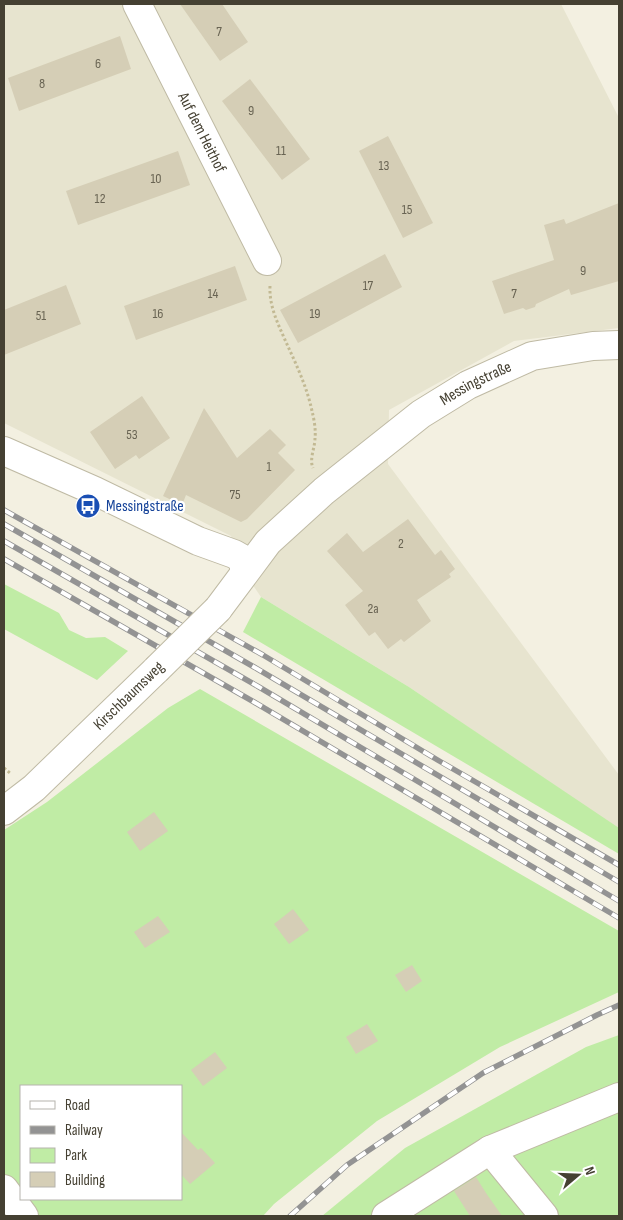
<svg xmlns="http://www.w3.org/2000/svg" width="623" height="1220" viewBox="0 0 623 1220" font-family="'Sofia Sans Condensed',sans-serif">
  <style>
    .residential { fill: #e7e4cf }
    .green { fill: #c0eca5; fill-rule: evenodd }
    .building { fill: #d5ceb6 }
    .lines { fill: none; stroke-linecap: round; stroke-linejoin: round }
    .minor-casing { stroke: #bfbaa4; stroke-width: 30 }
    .path { stroke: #c2b993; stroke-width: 3; stroke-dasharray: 2.5 2.5; stroke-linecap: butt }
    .minor { stroke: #fff; stroke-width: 28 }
    .rail-casing { stroke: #939393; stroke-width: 5.5 }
    .rail { stroke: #fff; stroke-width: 4; stroke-dasharray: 11; stroke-linecap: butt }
    .minor-bridge-casing { stroke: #bfbaa4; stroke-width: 30; stroke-linecap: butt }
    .minor-bridge { stroke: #fff; stroke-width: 28 }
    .labels { text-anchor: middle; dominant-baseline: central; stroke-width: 4.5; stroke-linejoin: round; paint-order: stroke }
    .number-label { font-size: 14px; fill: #696453 }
    .street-label { font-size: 16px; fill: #454032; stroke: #fff }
    .transit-label { font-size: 16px; fill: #164399; stroke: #fff; text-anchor: start }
  </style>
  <rect width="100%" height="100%" fill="#f3f0e1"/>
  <path class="residential" d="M4,4H561L619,118V328L514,341L389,410L388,464L619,775V829L409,687L261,597L244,572L241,558L231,536L4,423Z"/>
  <g class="green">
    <path d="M4,584L59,613L69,630L86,638L105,637L128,651L97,680L4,629Z"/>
    <path d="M261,597L409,687L619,828V854L243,632Z"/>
    <path d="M200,689L619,931V992L500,1047L377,1121L274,1204L263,1216H4V830L47,802L168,708ZM21,1086H181V1199H21Z"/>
    <path d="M619,1035V1216H322L405,1148L586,1047Z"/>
  </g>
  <g class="building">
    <path d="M180,4H222L248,42L220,61Z"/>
    <path d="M120,36L131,69L19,111L8,78Z"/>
    <path d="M250,79L310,159L282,180L222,101Z"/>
    <path d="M388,136L433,223L403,238L359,151Z"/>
    <path d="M178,151L190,185L78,225L66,191Z"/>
    <path d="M619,203V281L571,295L569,289L536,304L535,307L526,310L523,308L504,314L492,281L554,260L544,225L564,219L566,224Z"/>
    <path d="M385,254L402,287L298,343L280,310Z"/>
    <path d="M235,266L247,300L136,340L124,306Z"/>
    <path d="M66,285L81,324L4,355V310Z"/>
    <path d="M142,396L170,438L139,459L136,455L115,469L90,432Z"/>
    <path d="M204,408L237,458L270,429L286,445L278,453L295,470L247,519L241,522L186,495L182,505L163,496Z"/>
    <path d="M408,519L435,555L441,550L455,569L449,574L451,577L417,600L431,621L404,642L401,639L388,649L375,632L369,636L345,605L363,591L327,551L347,533L363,552Z"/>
    <path d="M154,812L168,831L140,851L127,832Z"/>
    <path d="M293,909L309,930L289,944L274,924Z"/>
    <path d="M158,916L170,932L145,948L134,932Z"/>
    <path d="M412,965L422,981L406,992L395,975Z"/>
    <path d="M367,1024L378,1041L356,1054L346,1037Z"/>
    <path d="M215,1052L227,1068L203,1086L191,1070Z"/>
    <path d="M181,1132L198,1150L201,1148L215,1163L190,1184L181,1174Z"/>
    <path d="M476,1177L486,1193L502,1216H470L454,1191Z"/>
  </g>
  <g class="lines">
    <defs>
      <g id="minor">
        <path id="s1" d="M137,4L267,261"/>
        <path d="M4,451L95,491L198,541L234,554L241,558L244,564V572"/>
        <path id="s2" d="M218,609L268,542L324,491L421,414L468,385L532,356L593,346L619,345"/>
        <path d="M4,811L34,788L156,670"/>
        <path d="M490,1150L619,1097"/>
        <path d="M4,1189L24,1216"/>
        <path d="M386,1216L490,1150L544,1216"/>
      </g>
    </defs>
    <use href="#minor" class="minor-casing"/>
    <g class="path">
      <path d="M270,286C269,306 278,324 286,342C296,364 307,387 312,411C314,419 316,430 315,438C315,448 309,459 313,468"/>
      <path d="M4,768L10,773"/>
    </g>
    <use href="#minor" class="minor"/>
    <defs>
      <g id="rail">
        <path d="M4,510L263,655L441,762L619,865"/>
        <path d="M4,524L254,667L619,882"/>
        <path d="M4,541L259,687L619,901"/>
        <path d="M4,559L254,702L619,918"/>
        <path d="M290,1216L347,1165L483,1073L597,1015L619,1005"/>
      </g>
    </defs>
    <use href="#rail" class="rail-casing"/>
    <use href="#rail" class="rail"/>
    <defs>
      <path id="minor-bridge" d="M156,670L218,609"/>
    </defs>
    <use href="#minor-bridge" class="minor-bridge-casing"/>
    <use href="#minor-bridge" class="minor-bridge"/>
  </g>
  <defs>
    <symbol id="bus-disc" viewBox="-11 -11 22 22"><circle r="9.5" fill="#1a4fb4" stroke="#fff"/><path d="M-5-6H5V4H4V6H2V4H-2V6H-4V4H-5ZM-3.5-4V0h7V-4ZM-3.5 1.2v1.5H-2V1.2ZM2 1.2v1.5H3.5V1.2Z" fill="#fff"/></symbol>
  </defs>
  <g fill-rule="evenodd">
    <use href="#bus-disc" x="74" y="492" width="28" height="28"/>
  </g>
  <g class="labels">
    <g class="number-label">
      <text x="219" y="31">7</text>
      <text x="98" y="63">6</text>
      <text x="42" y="83">8</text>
      <text x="251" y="110">9</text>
      <text x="281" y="150">11</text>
      <text x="384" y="165">13</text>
      <text x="156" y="178">10</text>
      <text x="100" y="198">12</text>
      <text x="407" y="209">15</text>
      <text x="583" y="270">9</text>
      <text x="368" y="285">17</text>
      <text x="213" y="293">14</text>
      <text x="514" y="293">7</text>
      <text x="158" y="313">16</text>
      <text x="315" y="313">19</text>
      <text x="41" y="315">51</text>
      <text x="132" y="434">53</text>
      <text x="269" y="466">1</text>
      <text x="235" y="494">75</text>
      <text x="401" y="543">2</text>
      <text x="373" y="608">2a</text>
    </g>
    <g class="street-label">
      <text stroke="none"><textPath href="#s1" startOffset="144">Auf dem Heithof</textPath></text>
      <text stroke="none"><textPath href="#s2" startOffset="346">Messingstraße</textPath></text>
      <text transform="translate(129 696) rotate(-44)">Kirschbaumsweg</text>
    </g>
    <g class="transit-label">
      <text x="106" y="506">Messingstraße</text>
    </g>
  </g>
  <rect width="623" height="1220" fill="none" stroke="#454032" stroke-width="10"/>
  <rect x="20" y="1085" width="162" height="115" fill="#ffffff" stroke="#b5b3ad"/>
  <rect x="30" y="1101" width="25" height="8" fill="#ffffff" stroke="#b5b3ad"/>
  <text x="65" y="1110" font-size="15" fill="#454032">Road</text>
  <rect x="30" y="1126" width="25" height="8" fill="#939393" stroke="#b5b3ad"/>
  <text x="65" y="1135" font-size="15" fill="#454032">Railway</text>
  <rect x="30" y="1148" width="25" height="15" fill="#c0eca5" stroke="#b5b3ad"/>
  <text x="65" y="1160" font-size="15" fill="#454032">Park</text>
  <rect x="30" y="1172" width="25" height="15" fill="#d5ceb6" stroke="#b5b3ad"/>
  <text x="65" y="1185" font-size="15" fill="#454032">Building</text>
  <g transform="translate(578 1175) rotate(71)" stroke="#ffffff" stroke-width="4" paint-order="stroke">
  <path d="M0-4L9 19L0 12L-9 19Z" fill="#454032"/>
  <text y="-8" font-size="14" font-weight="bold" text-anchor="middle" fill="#454032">N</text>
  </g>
</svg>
